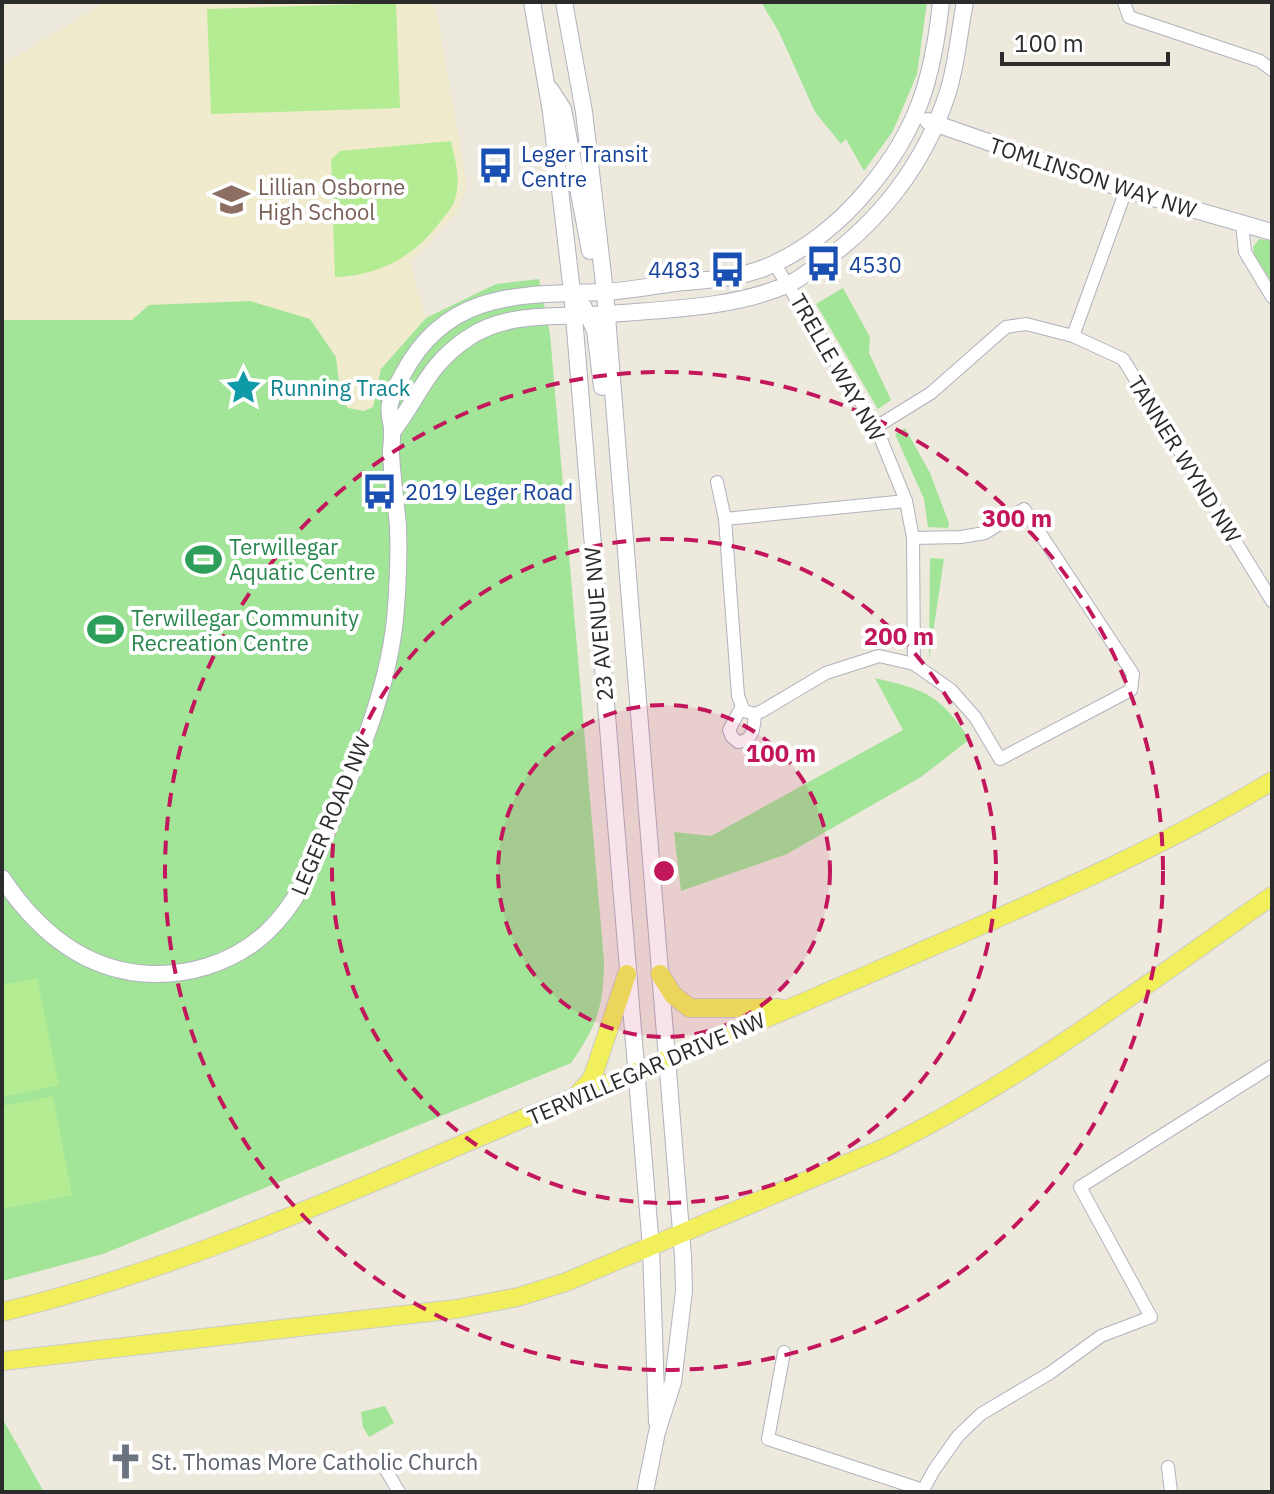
<svg xmlns="http://www.w3.org/2000/svg" width="1274" height="1494" viewBox="0 0 1274 1494" font-family="'IBM Plex Sans',sans-serif">
  <style>
    .education { fill: #efebcc }
    .green { fill: #a2e498 }
    .pitch { fill: #b4ec94 }
    .lines { fill: none; stroke-linecap: round; stroke-linejoin: round }
    .street-casing { stroke: #b1b1bf; stroke-width: 14 }
    .secondary-casing { stroke: #b1b1bf; stroke-width: 18 }
    .primary-casing { stroke: #ccc; stroke-width: 20 }
    .street { stroke: #fff; stroke-width: 12 }
    .secondary { stroke: #fff; stroke-width: 16 }
    .primary { stroke: #f2ef5c; stroke-width: 18 }
    .ring { fill: none; stroke: #c2185b; stroke-width: 4; stroke-dasharray: 14 10 }
    .labels { text-anchor: middle; dominant-baseline: central; stroke-width: 8; stroke-linejoin: round; paint-order: stroke }
    .transit-label { font-size: 22px; fill: #164399; stroke: #fff; text-anchor: start }
    .street-label { font-size: 22px; fill: #2b2b2b; stroke: #fff }
    .education-label { font-size: 22px; fill: #785e54; stroke: #fff; text-anchor: start }
    .culture-label { font-size: 22px; fill: #0d838f; stroke: #fff; text-anchor: start }
    .leisure-label { font-size: 22px; fill: #27864d; stroke: #fff; text-anchor: start }
    .worship-label { font-size: 22px; fill: #5b616d; stroke: #fff; text-anchor: start }
    .centre { fill: #c2185b; stroke: #fff; stroke-width: 4 }
    .ring-label { font-size: 24px; text-anchor: middle; font-weight: bold; fill: #c2185b; stroke: #fff; stroke-width: 8; stroke-linejoin: round; paint-order: stroke }
  </style>
  <rect width="100%" height="100%" fill="#ede9dd"/>
  <path class="education" d="M106,2H432L438,19L467,185L457,213L410,261L426,318L381,369L373,407L364,411L347,408L341,398L336,357L266,308L250,301L133,320H2V65Z"/>
  <g class="green">
    <path d="M761,2H927L917,74L893,131L864,171L846,139L841,144L815,112L779,32Z"/>
    <path d="M1259,239L1272,241V283L1254,254L1253,247Z"/>
    <path d="M539,279L550,334L604,961C604,1006 597,1026 571,1063L103,1254L2,1281V320H132L149,305L250,301L310,319L336,357L341,399L348,408L364,411L373,407L381,369L426,318L496,284Z"/>
    <path d="M843,288L870,337L869,353L891,400L878,409L816,304Z"/>
    <path d="M905,428L930,473L949,523L948,528L928,527L924,499L895,434Z"/>
    <path d="M930,558L944,559L929,660Z"/>
    <path d="M875,678C928,691 937,693 970,739L921,777L787,854L681,891L674,832L711,836L903,730Z"/>
    <path d="M385,1406L394,1423L369,1437L363,1427L361,1412Z"/>
    <path d="M2,1418L44,1492H2Z"/>
  </g>
  <g class="pitch">
    <path d="M396,3L400,108L211,114L207,9Z"/>
    <path d="M451,141C455,160 462,182 454,202C451,209 445,216 440,222C414,257 378,276 335,277L331,160L340,151Z"/>
    <path d="M37,978L59,1085L2,1097V985Z"/>
    <path d="M53,1096L72,1195L2,1209V1106Z"/>
  </g>
  <g class="lines">
    <defs>
      <g id="street">
        <path d="M1124,2L1129,17L1260,61L1272,70"/>
        <path d="M1242,224L1245,252L1272,297"/>
        <path d="M774,263L876,427L906,501L913,538L914,664"/>
        <path d="M1073,336L1126,190"/>
        <path d="M876,427L931,393L1006,327L1026,324L1073,336L1123,359L1272,601"/>
        <path d="M717,482L725,519"/>
        <path d="M906,501L725,519L738,696L744,711L755,714L762,711L826,673L879,656L914,664L951,690L975,717L1000,759L1131,690L1133,674L1024,509L985,533L961,537L913,538"/>
        <path d="M741,708L729,730L732,737L738,742C754,741 754,727 755,714"/>
        <path d="M784,1352L768,1439L923,1490"/>
        <path d="M383,1465L399,1492"/>
        <path d="M1168,1467L1171,1492"/>
        <path d="M922,1492L934,1470L958,1436L981,1414L1050,1373L1101,1336L1151,1317L1080,1187L1272,1066"/>
      </g>
      <g id="secondary">
        <path d="M532,2L551,112L572,292L651,1248L657,1422"/>
        <path d="M564,2L584,112L605,292L683,1256L684,1291L673,1382L657,1432L645,1492"/>
        <path d="M550,89L563,109L590,251"/>
        <path d="M928,121L1126,190L1272,232"/>
        <path d="M583,306L595,330L602,387"/>
        <path d="M392,432C420,396 427,365 468,338C508,310 564,318 610,314C668,309 735,308 789,284C798,280 807,273 815,267C877,226 925,164 948,92C957,63 959,32 965,2"/>
        <path d="M2,878C34,926 78,966 138,973C184,978 233,964 267,932C300,901 315,860 332,820C361,753 391,681 396,608C398,581 399,553 398,526C396,502 392,477 391,453C391,445 393,436 392,428C391,420 388,412 390,404C392,394 398,383 403,374C447,290 521,295 602,292C627,291 651,286 676,283C706,280 736,279 764,268C804,252 841,222 868,189C918,130 933,78 941,2"/>
      </g>
      <g id="primary">
        <path d="M660,974L673,995L690,1008H779"/>
        <path d="M577,1095L590,1081L594,1073L627,974"/>
        <path d="M2,1312C223,1259 426,1155 636,1072C737,1032 837,988 936,945C1051,895 1165,846 1272,781"/>
        <path d="M2,1361L456,1309L518,1297L566,1282L884,1148C1023,1080 1146,984 1272,896"/>
      </g>
    </defs>
    <use href="#street" class="street-casing"/>
    <use href="#secondary" class="secondary-casing"/>
    <use href="#primary" class="primary-casing"/>
    <use href="#street" class="street"/>
    <use href="#secondary" class="secondary"/>
    <use href="#primary" class="primary"/>
  </g>
  <circle cx="664" cy="871" r="166" fill="#c2185b" fill-opacity=".12"/>
  <g class="ring">
    <circle cx="664" cy="871" r="166"/>
    <circle cx="664" cy="871" r="332"/>
    <circle cx="664" cy="871" r="499"/>
  </g>
  <defs>
    <symbol id="bus-bare" viewBox="-9 -9 18 18"><path d="M-5-6H5V4H4V6H2V4H-2V6H-4V4H-5ZM-3.5-4V0h7V-4ZM-3.5 1.2v1.5H-2V1.2ZM2 1.2v1.5H3.5V1.2Z" fill="#1a4fb4" stroke="#fff" stroke-width="2.5" paint-order="stroke"/></symbol>
    <symbol id="school-bare" viewBox="-9 -9 18 18"><path d="M0-5L7-2L0 1L-7-2ZM-4 1L0 2.5L4 1V4Q0 6-4 4Z" fill="#8d6e63" stroke="#fff" stroke-width="2.5" paint-order="stroke"/></symbol>
    <symbol id="sight-bare" viewBox="-9 -9 18 18"><path d="M0-6L1.8-2.2L6-1.7L2.9 1.2L3.7 5.4L0 3.3L-3.7 5.4L-2.9 1.2L-6-1.7L-1.8-2.2Z" fill="#0f9aa8" stroke="#fff" stroke-width="2.5" paint-order="stroke"/></symbol>
    <symbol id="stadium-bare" viewBox="-9 -9 18 18"><path d="M0-5a6.5 5 0 1 0 0 10a6.5 5 0 1 0 0-10ZM-3.5-1.8h7v3.6h-7Z" fill="#2e9e5b" stroke="#fff" stroke-width="2.5" paint-order="stroke"/></symbol>
    <symbol id="church-bare" viewBox="-9 -9 18 18"><path d="M-1.2-6h2.4v3.5h3.3v2.4h-3.3V6h-2.4V-.1h-3.3v-2.4h3.3Z" fill="#6b7280" stroke="#fff" stroke-width="2.5" paint-order="stroke"/></symbol>
  </defs>
  <g fill-rule="evenodd">
    <use href="#bus-bare" x="470" y="140" width="51" height="51"/>
    <use href="#school-bare" x="206" y="174" width="51" height="51"/>
    <use href="#bus-bare" x="798" y="238" width="51" height="51"/>
    <use href="#bus-bare" x="702" y="244" width="51" height="51"/>
    <use href="#sight-bare" x="218" y="362" width="51" height="51"/>
    <use href="#bus-bare" x="354" y="466" width="51" height="51"/>
    <use href="#stadium-bare" x="178" y="534" width="51" height="51"/>
    <use href="#stadium-bare" x="80" y="604" width="51" height="51"/>
    <use href="#church-bare" x="100" y="1436" width="51" height="51"/>
  </g>
  <g class="labels">
    <g class="transit-label">
      <text x="521" y="153">Leger Transit<tspan x="521" dy="25">Centre</tspan></text>
      <text x="849" y="264">4530</text>
      <text x="701" y="269" text-anchor="end">4483</text>
      <text x="405" y="491">2019 Leger Road</text>
    </g>
    <g class="street-label">
      <text transform="translate(1093 177) rotate(18)">TOMLINSON WAY NW</text>
      <text transform="translate(838 367) rotate(60)">TRELLE WAY NW</text>
      <text transform="translate(1185 459) rotate(58)">TANNER WYND NW</text>
      <text transform="translate(598 624) rotate(-95)">23 AVENUE NW</text>
      <text transform="translate(330 816) rotate(-67)">LEGER ROAD NW</text>
      <text transform="translate(646 1068) rotate(-23)">TERWILLEGAR DRIVE NW</text>
    </g>
    <g class="education-label">
      <text x="258" y="186">Lillian Osborne<tspan x="258" dy="25">High School</tspan></text>
    </g>
    <g class="culture-label">
      <text x="270" y="387">Running Track</text>
    </g>
    <g class="leisure-label">
      <text x="229" y="546">Terwillegar<tspan x="229" dy="25">Aquatic Centre</tspan></text>
      <text x="131" y="617">Terwillegar Community<tspan x="131" dy="25">Recreation Centre</tspan></text>
    </g>
    <g class="worship-label">
      <text x="151" y="1461">St. Thomas More Catholic Church</text>
    </g>
  </g>
  <circle cx="664" cy="871" r="12" class="centre"/>
  <g class="ring-label">
    <text x="1017" y="527">300 m</text>
    <text x="899" y="645">200 m</text>
    <text x="781" y="762">100 m</text>
  </g>
  <rect width="1274" height="1494" fill="none" stroke="#2b2b2b" stroke-width="8"/>
  <path d="M1002 52v12h166v-12" fill="none" stroke="#2b2b2b" stroke-width="4"/>
  <text x="1014" y="52" font-size="24" fill="#2b2b2b" stroke="#ffffff" stroke-width="6" paint-order="stroke">100 m</text>
</svg>
